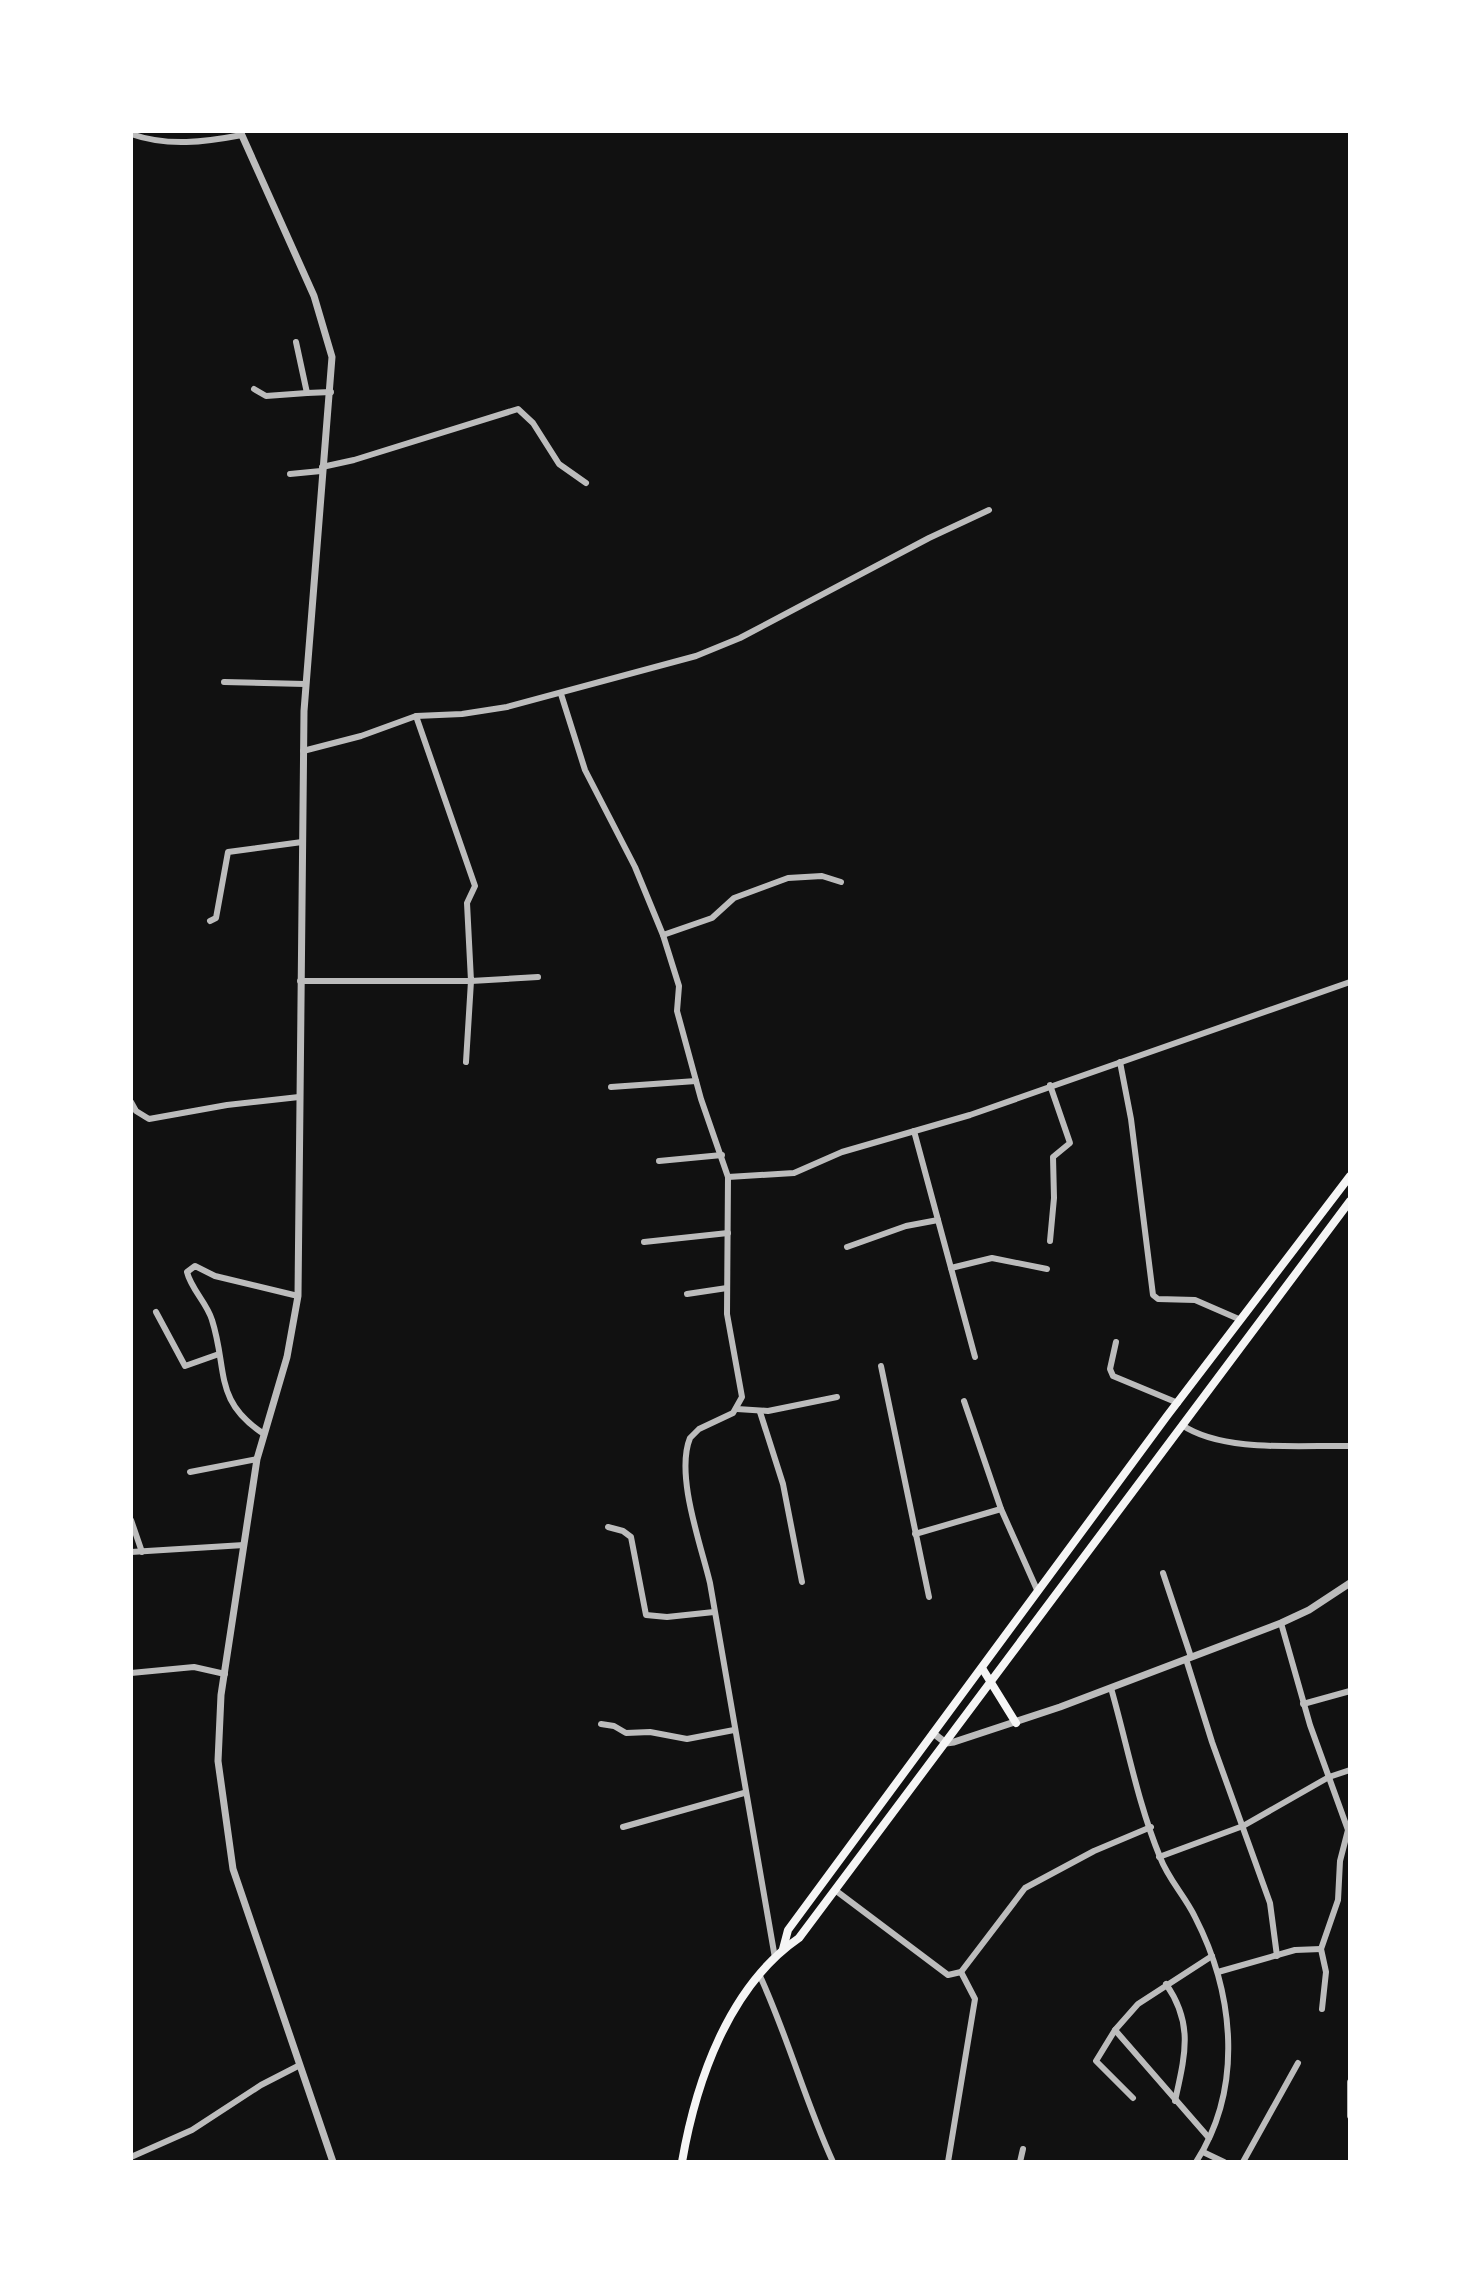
<svg xmlns="http://www.w3.org/2000/svg" width="1481" height="2293" viewBox="0 0 1481 2293" font-family="Signika,sans-serif">
  <style>
    .lines { fill: none; stroke-linecap: round; stroke-linejoin: round }
    .minor { stroke: #bcbcbc; stroke-width: 6 }
    .tertiary { stroke: #bcbcbc; stroke-width: 7 }
    .secondary { stroke: #f5f5f5; stroke-width: 8 }
  </style>
  <rect width="100%" height="100%" fill="#111"/>
  <g class="lines">
    <g class="minor">
      <path d="M131,134C168,147 205,142 242,135"/>
      <path d="M296,342L307,393L331,392"/>
      <path d="M254,389L266,396L307,393"/>
      <path d="M322,467L354,460L518,409L533,423L559,464L586,483"/>
      <path d="M290,474L321,471"/>
      <path d="M224,682L305,684"/>
      <path d="M561,694L585,770L635,867L663,935L679,986L677,1011L701,1099L728,1177L727,1314L742,1397L733,1413L699,1429L690,1438C675,1475 701,1545 710,1583L775,1958"/>
      <path d="M416,716L475,886L467,903L471,981L538,977"/>
      <path d="M303,751L361,736L416,716L462,714L507,707L696,656L740,638L929,538L989,510"/>
      <path d="M210,921L216,918L228,852L302,842"/>
      <path d="M663,935L712,918L734,898L788,878L822,876L841,882"/>
      <path d="M300,981H471L466,1062"/>
      <path d="M1120,1062L1131,1119L1153,1295L1158,1299L1195,1300L1241,1320"/>
      <path d="M1050,1085L1070,1143L1053,1157L1054,1198L1050,1241"/>
      <path d="M611,1087L696,1081"/>
      <path d="M131,1102L136,1111L149,1119L227,1105L299,1097"/>
      <path d="M914,1131L975,1357"/>
      <path d="M659,1161L722,1155"/>
      <path d="M728,1177L794,1173L842,1152L970,1115L1350,982"/>
      <path d="M644,1242L728,1233"/>
      <path d="M847,1247L906,1226L938,1220"/>
      <path d="M951,1268L992,1258L1047,1269"/>
      <path d="M687,1294L727,1288"/>
      <path d="M156,1312L185,1366L219,1354"/>
      <path d="M1116,1342L1110,1369L1113,1376L1178,1403"/>
      <path d="M881,1366L929,1597"/>
      <path d="M964,1401L1001,1509L1038,1592"/>
      <path d="M737,1409L768,1411L837,1397"/>
      <path d="M760,1412L783,1484L802,1582"/>
      <path d="M1182,1425C1223,1453 1301,1445 1350,1446"/>
      <path d="M264,1434C213,1401 228,1370 212,1320C207,1303 191,1289 187,1272L195,1266L215,1276L298,1296"/>
      <path d="M190,1472L257,1459"/>
      <path d="M131,1520L142,1552"/>
      <path d="M608,1527L623,1531L631,1537L646,1615L667,1617L714,1612"/>
      <path d="M915,1534L1001,1509"/>
      <path d="M131,1552L244,1545"/>
      <path d="M1163,1573L1191,1657"/>
      <path d="M1281,1623L1310,1725L1348,1830L1340,1861L1338,1900L1321,1949L1326,1972L1322,2009"/>
      <path d="M1186,1659L1212,1742L1270,1903L1277,1956"/>
      <path d="M131,1673L194,1667L225,1674"/>
      <path d="M1111,1688C1127,1744 1138,1804 1160,1857C1168,1879 1185,1896 1195,1917C1234,1993 1244,2087 1196,2162"/>
      <path d="M1303,1704L1350,1691"/>
      <path d="M601,1724L614,1726L626,1733L650,1732L687,1739L734,1730"/>
      <path d="M623,1827L744,1793"/>
      <path d="M1159,1857L1243,1826L1329,1777L1350,1770"/>
      <path d="M835,1890L948,1975L961,1972L1025,1888L1094,1851L1151,1827"/>
      <path d="M1218,1972L1295,1950L1321,1949"/>
      <path d="M760,1976C788,2037 805,2101 833,2162"/>
      <path d="M1166,1984C1194,2024 1185,2055 1175,2101"/>
      <path d="M1115,2030L1096,2061L1133,2098"/>
      <path d="M1350,2082V2116"/>
      <path d="M1209,2138L1115,2030L1138,2004L1212,1956"/>
      <path d="M1203,2152L1224,2162"/>
      <path d="M131,2157L192,2130L261,2085L298,2066"/>
      <path d="M948,2162L975,1999L961,1972"/>
      <path d="M1020,2162L1023,2149"/>
      <path d="M1243,2162L1298,2063"/>
    </g>
    <g class="tertiary">
      <path d="M240,131L314,296L332,357L304,711L298,1296L287,1357L257,1459L221,1695L218,1761L233,1869L333,2162"/>
      <path d="M933,1733L946,1743L954,1742L1060,1707L1281,1623L1309,1610L1350,1583"/>
    </g>
    <g class="secondary">
      <path d="M982,1668L1016,1723"/>
      <path d="M783,1949L788,1930L1167,1416L1350,1176"/>
      <path d="M682,2162C696,2081 729,1986 799,1938L1350,1201"/>
    </g>
  </g>
  <rect width="1481" height="2293" fill="none" stroke="#ffffff" stroke-width="266"/>
</svg>
